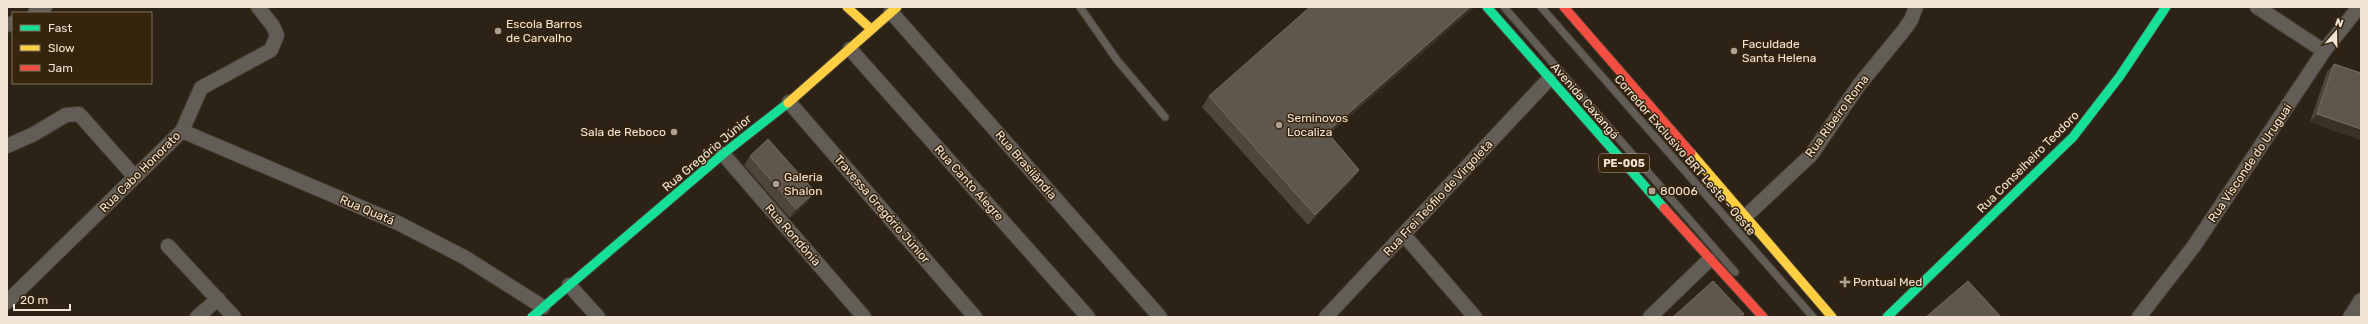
<svg xmlns="http://www.w3.org/2000/svg" width="2368" height="324" viewBox="0 0 2368 324" font-family="Rubik,sans-serif">
  <style>
    .lines { fill: none; stroke-linecap: round; stroke-linejoin: round }
    .lane-casing { stroke: #463d33; stroke-width: 9 }
    .street-casing { stroke: #463d33; stroke-width: 16 }
    .fast-casing { stroke: #463d33; stroke-width: 11 }
    .slow-casing { stroke: #463d33; stroke-width: 11 }
    .jam-casing { stroke: #463d33; stroke-width: 11 }
    .lane { stroke: #625e57; stroke-width: 7 }
    .street { stroke: #625e57; stroke-width: 14 }
    .fast { stroke: #16e098; stroke-width: 9 }
    .slow { stroke: #ffcf43; stroke-width: 9 }
    .jam { stroke: #f24e42; stroke-width: 9 }
    .wall { fill: #4e463b }
    .shaded-wall { fill: #393125 }
    .building { fill: #60574c; stroke: #776d61 }
    .poi-dot { fill: #ada193; stroke: #36240c; stroke-width: 1.5 }
    .labels { text-anchor: middle; dominant-baseline: central; stroke-width: 3; stroke-linejoin: round; paint-order: stroke }
    .shield { fill: #36240c; stroke: #baab9a; stroke-width: 1 }
    .shield-label { font-size: 11px; font-weight: bold; fill: #f2e5d7 }
    .poi-label { font-size: 12px; fill: #f2e5d7; stroke: #36240c; text-anchor: start }
    .street-label { font-size: 12px; fill: #f2e5d7; stroke: #36240c }
  </style>
  <rect width="100%" height="100%" fill="#2c2316"/>
  <g class="lines">
    <defs>
      <g id="lane">
        <path d="M1080,7L1117,60L1165,117"/>
        <path d="M1504,7L1735,272"/>
        <path d="M1541,7L1813,317"/>
      </g>
      <g id="street">
        <path d="M2257,7L2324,51"/>
        <path d="M891,12L1160,317"/>
        <path d="M35,13L45,7"/>
        <path d="M7,25L13,23"/>
        <path d="M850,49L1088,317"/>
        <path d="M789,102L975,317"/>
        <path d="M182,131L398,223L464,257L543,307"/>
        <path d="M7,146L32,135L66,115L79,114L135,177"/>
        <path d="M723,154L864,317"/>
        <path d="M1746,216L1811,155L1859,85L1904,30L1911,20L1916,7"/>
        <path d="M1404,235L1475,317"/>
        <path d="M168,246L234,317"/>
        <path d="M569,285L598,317"/>
        <path d="M7,302L182,131L201,88L271,50L277,35L273,26L258,7"/>
        <path d="M197,317L218,299"/>
        <path d="M1326,317L1549,79"/>
        <path d="M1650,317L1709,260"/>
        <path d="M2139,317L2194,246L2324,51L2359,7"/>
        <path d="M2350,317L2361,300"/>
      </g>
      <g id="fast">
        <path d="M1487,7L1664,208"/>
        <path d="M532,317L723,154L788,103"/>
        <path d="M1887,317L2073,137L2120,76L2166,7"/>
      </g>
      <g id="slow">
        <path d="M847,7L871,29"/>
        <path d="M788,103L897,7"/>
        <path d="M1691,153L1832,317"/>
      </g>
      <g id="jam">
        <path d="M1564,7L1691,153"/>
        <path d="M1664,208L1763,317"/>
      </g>
    </defs>
    <use href="#lane" class="lane-casing"/>
    <use href="#street" class="street-casing"/>
    <use href="#fast" class="fast-casing"/>
    <use href="#slow" class="slow-casing"/>
    <use href="#jam" class="jam-casing"/>
    <use href="#lane" class="lane"/>
    <use href="#street" class="street"/>
    <use href="#fast" class="fast"/>
    <use href="#slow" class="slow"/>
    <use href="#jam" class="jam"/>
  </g>
  <g class="wall">
    <path d="M1475,7L1329,134L1359,170L1352,180L1308,225L1202,107L1209,96Z"/>
    <path d="M2334,64L2361,73V140L2310,122L2327,72Z"/>
    <path d="M750,156L809,201L790,218L744,165Z"/>
  </g>
  <g class="shaded-wall">
    <path d="M1470,7H1475L1319,142L1327,132Z"/>
    <path d="M2317,114L2361,129V140L2310,122Z"/>
    <path d="M1359,170L1352,180L1308,225L1315,215Z"/>
    <path d="M815,192L809,201L790,218L796,209Z"/>
  </g>
  <g class="building">
    <path d="M1310,7H1470L1327,132L1359,170L1315,215L1209,96Z"/>
    <path d="M2334,64L2361,73V129L2317,114Z"/>
    <path d="M768,139L815,192L796,209L750,156Z"/>
    <path d="M1713,281L1744,314L1741,317H1673Z"/>
    <path d="M1968,281L2001,317H1926Z"/>
  </g>
  <g class="poi-dot">
    <circle cx="498" cy="31" r="4"/>
    <circle cx="1734" cy="51" r="4"/>
    <circle cx="1279" cy="125" r="4"/>
    <circle cx="674" cy="132" r="4"/>
    <circle cx="776" cy="184" r="4"/>
    <rect x="1648" y="187" width="8" height="8" rx="2"/>
    <path d="M1843 276h4v4h4v4h-4v4h-4v-4h-4v-4h4z"/>
  </g>
  <g class="labels">
    <rect class="shield" x="1599" y="154" width="50" height="18" rx="3"/>
    <g class="shield-label">
      <text x="1624" y="163">PE-005</text>
    </g>
    <g class="poi-label">
      <text x="506" y="24">Escola Barros<tspan x="506" dy="14">de Carvalho</tspan></text>
      <text x="1742" y="44">Faculdade<tspan x="1742" dy="14">Santa Helena</tspan></text>
      <text x="1287" y="118">Seminovos<tspan x="1287" dy="14">Localiza</tspan></text>
      <text x="666" y="132" text-anchor="end">Sala de Reboco</text>
      <text x="784" y="177">Galeria<tspan x="784" dy="14">Shalon</tspan></text>
      <text x="1660" y="191">80006</text>
      <text x="1853" y="282">Pontual Med</text>
    </g>
    <g class="street-label">
      <text transform="translate(1585 101) rotate(49)">Avenida Caxangá</text>
      <text transform="translate(1837 116) rotate(-54)">Rua Ribeiro Roma</text>
      <text transform="translate(707 153) rotate(-40)">Rua Gregório Júnior</text>
      <text transform="translate(1685 155) rotate(49)">Corredor Exclusivo BRT Leste - Oeste</text>
      <text transform="translate(2028 162) rotate(-45)">Rua Conselheiro Teodoro</text>
      <text transform="translate(2250 163) rotate(-56)">Rua Visconde do Uruguai</text>
      <text transform="translate(1026 165) rotate(49)">Rua Brasilândia</text>
      <text transform="translate(140 172) rotate(-45)">Rua Cabo Honorato</text>
      <text transform="translate(969 183) rotate(48)">Rua Canto Alegre</text>
      <text transform="translate(1438 198) rotate(-47)">Rua Frei Teófilo de Virgoleta</text>
      <text transform="translate(882 209) rotate(49)">Travessa Gregório Júnior</text>
      <text transform="translate(367 210) rotate(23)">Rua Quatá</text>
      <text transform="translate(793 235) rotate(49)">Rua Rondônia</text>
    </g>
  </g>
  <rect width="2368" height="324" fill="none" stroke="#f2e5d7" stroke-width="16"/>
  <rect x="12" y="12" width="140" height="72" fill="#36240c" stroke="#81715d"/>
  <rect x="20" y="25" width="20" height="6" fill="#16e098" stroke="#81715d"/>
  <text x="48" y="32" font-size="12" fill="#f2e5d7">Fast</text>
  <rect x="20" y="45" width="20" height="6" fill="#ffcf43" stroke="#81715d"/>
  <text x="48" y="52" font-size="12" fill="#f2e5d7">Slow</text>
  <rect x="20" y="65" width="20" height="6" fill="#f24e42" stroke="#81715d"/>
  <text x="48" y="72" font-size="12" fill="#f2e5d7">Jam</text>
  <g transform="translate(2336 32) rotate(20)" stroke="#36240c" stroke-width="3" paint-order="stroke">
  <path d="M0-3L7 15L0 10L-7 15Z" fill="#f2e5d7"/>
  <text y="-6" font-size="11" font-weight="bold" text-anchor="middle" fill="#f2e5d7">N</text>
  </g>
  <path d="M14 304v6h56v-6" fill="none" stroke="#f2e5d7" stroke-width="2"/>
  <text x="20" y="304" font-size="12" fill="#f2e5d7" stroke="#36240c" stroke-width="3" paint-order="stroke">20 m</text>
</svg>
